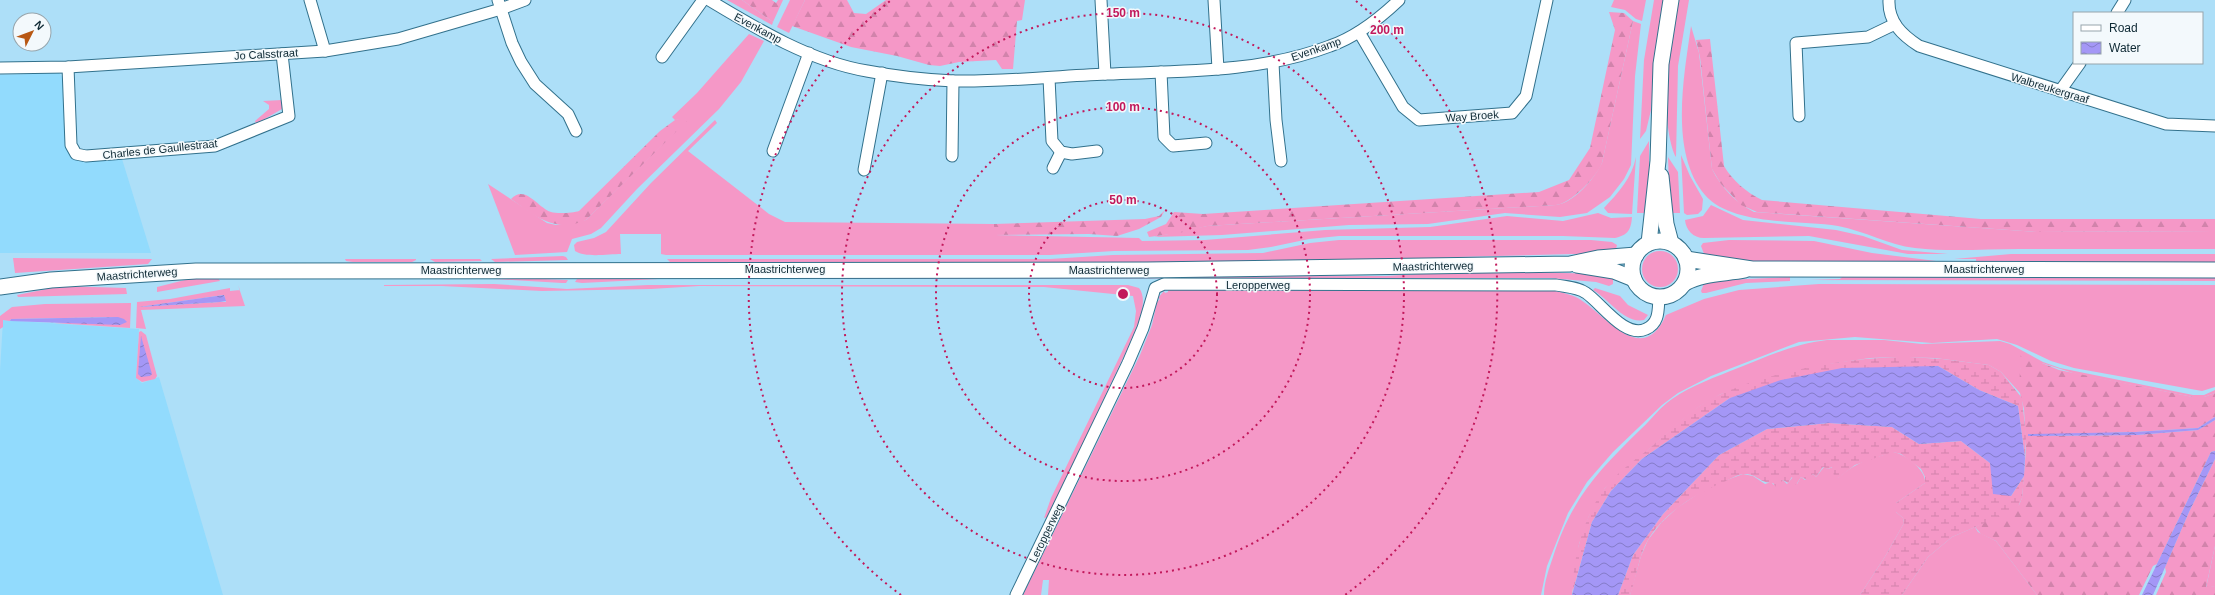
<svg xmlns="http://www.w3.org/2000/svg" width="2215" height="595" viewBox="0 0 2215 595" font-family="Helvetica,sans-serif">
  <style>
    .built { fill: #92dbfd }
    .grass { fill: #f598c7; fill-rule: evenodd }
    .forest { fill: url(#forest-firs) }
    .wetland { fill: url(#wetland-marsh) }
    .water { fill: url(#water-waves) }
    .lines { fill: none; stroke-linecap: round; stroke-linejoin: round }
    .minor-casing { stroke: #32718c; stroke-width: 13 }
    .secondary-casing { stroke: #32718c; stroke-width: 17 }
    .minor { stroke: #fff; stroke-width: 11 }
    .secondary { stroke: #fff; stroke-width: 15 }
    .ring { fill: none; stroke: #c2185b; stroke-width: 2; stroke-dasharray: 2 4 }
    .labels { text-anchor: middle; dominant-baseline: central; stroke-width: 3; stroke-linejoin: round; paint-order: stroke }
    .street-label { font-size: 11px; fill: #0d2833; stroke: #f3f9fc }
    .centre { fill: #c2185b; stroke: #f3f9fc; stroke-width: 2 }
    .ring-label { font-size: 12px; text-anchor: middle; font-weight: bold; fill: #c2185b; stroke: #f3f9fc; stroke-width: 3; stroke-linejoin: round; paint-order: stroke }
  </style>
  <defs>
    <pattern id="forest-firs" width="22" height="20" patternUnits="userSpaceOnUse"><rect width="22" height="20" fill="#f598c7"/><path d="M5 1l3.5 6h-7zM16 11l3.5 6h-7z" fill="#d183ab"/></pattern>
    <pattern id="wetland-marsh" width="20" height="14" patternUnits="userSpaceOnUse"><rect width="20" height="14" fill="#f598c7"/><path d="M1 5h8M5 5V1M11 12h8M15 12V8" fill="none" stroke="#d183ab"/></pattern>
    <pattern id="water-waves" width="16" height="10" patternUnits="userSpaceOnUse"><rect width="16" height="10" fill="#a497f6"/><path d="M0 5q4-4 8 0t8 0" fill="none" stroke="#847bc8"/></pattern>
  </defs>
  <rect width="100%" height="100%" fill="#addff8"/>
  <g class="built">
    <path d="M59,73L63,78L66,147L69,153L78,160L122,159L151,253H0V75Z"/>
    <path d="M3,320L139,329L136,378L142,383L159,377L223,595H0V371Z"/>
  </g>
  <g class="grass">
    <path d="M727,0H742L773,22L772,25Z"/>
    <path d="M790,0H805L789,33L777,27Z"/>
    <path d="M1614,0H1646L1642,21L1636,19L1625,10L1611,7Z"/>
    <path d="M1654,0H1665L1654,72L1651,110L1646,131L1640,139L1644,60Z"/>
    <path d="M1678,0H1689L1678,66L1676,157C1671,150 1665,117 1668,112H1666V77Z"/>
    <path d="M1633,21L1641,24L1635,76L1631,165L1624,179L1610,197L1587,213L1560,217L1505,213L1428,224L1349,225L1222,235L1154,237L1207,226L1556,205C1574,203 1594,179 1602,163Z"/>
    <path d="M1691,26L1699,53L1712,169C1721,187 1736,203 1754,212L2037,232L2215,231V249C2150,249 2085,249 2019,249C1985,249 1950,252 1915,248C1888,245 1865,231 1838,226C1799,220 1732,226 1705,195C1669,153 1684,76 1691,26Z"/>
    <path d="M749,34L764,41L741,82L719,109L637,189L601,228L591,234L572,239L567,252L515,255L488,184L547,223L556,225L586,220L679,128L686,119L675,120L672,117L697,93Z"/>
    <path d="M282,100V109L256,124L255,121L269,109V105L263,101Z"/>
    <path d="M715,120L717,123L688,151L769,214L785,222L994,224L995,235L1139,238L1142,241L1205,240L1325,230L1430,227L1507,216L1563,221L1598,213L1611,218L1632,217C1631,230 1628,235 1615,238L1563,236H1339L1309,239L1271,247L1248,250L1114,251L1050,255H666L661,254V234H620L621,254C609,254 585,258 575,251L574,245L577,242L594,238L606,232L651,183Z"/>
    <path d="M1649,141V213H1637L1640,156Z"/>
    <path d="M1681,155L1690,176L1703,199L1702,210L1698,214L1687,215L1684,213Z"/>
    <path d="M1636,157L1632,214L1608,213L1604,208C1618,193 1632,178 1636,157Z"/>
    <path d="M1668,157L1678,172L1680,213H1670Z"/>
    <path d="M1711,205L1743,220L1836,230L1863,236L1902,250L1948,254H1908L1809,236L1704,238C1693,238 1686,230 1685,220L1703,216Z"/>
    <path d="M1339,240H1591L1612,242L1617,245L1615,253L1457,257L1379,262H670L667,259H1050L1113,255L1263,253L1310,243Z"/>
    <path d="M1729,240L1814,241L1872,253L1936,261L1757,262L1706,259L1701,246L1703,243Z"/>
    <circle cx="1660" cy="269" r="18"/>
    <path d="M2011,254H2215V263L1976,262V259H1954Z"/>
    <path d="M563,256L566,257L568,260L495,262L491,259Z"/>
    <path d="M13,258L152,259L148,264L15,273Z"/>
    <path d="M345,259H416V260L412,262H353L346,261Z"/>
    <path d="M430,259H480L482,261L435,262Z"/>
    <path d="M1468,271L1613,274V284L1609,286L1596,282L1550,278L659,279L582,283L575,282L577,279L663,277L1386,276Z"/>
    <path d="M386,277H491L568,280L566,283H562L494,279H386Z"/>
    <path d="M1790,277V281L1746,283L1706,293H1702L1701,291L1705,281Z"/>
    <path d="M1842,277H2215V281L1809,280L1840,279Z"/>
    <path d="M218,278L220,281L157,292V287L189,279Z"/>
    <path d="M494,284L567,289L648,285H1128L1139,288C1150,302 1135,330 1129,345L1048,517L1044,518L1051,498L1134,327L1136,311L1133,296L1044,287L699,286L651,289L542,291L442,286H384V285Z"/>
    <path d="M1819,284L2215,285V387L2202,391L2074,368L2051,361L2017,345L1997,339L1932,343L1855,337L1799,342L1711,376L1678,393L1662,405L1613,452L1587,482L1568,513L1547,566L1541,595H1048L1049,580H1043L1041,595H1023L1140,355L1152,325L1157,302L1160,299L1158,298L1164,291L1165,293L1168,292V290L1555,291C1564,293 1574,295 1581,300C1608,318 1643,367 1666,315L1704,299L1739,290Z"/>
    <path d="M238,285L245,306L141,310L146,329L136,328L137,302L170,299L230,288V291L240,290ZM224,295L226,302H220L139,307Z"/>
    <path d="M62,286L126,288L127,294L18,297L17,295Z"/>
    <path d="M1595,288L1620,296L1628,305L1648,315L1644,320C1624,324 1609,299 1593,290Z"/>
    <path d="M131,303L130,328L54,323L118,317L11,319L10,321L3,320V327L0,329V316L12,307L45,304Z"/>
    <path d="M141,331L146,335L157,376L155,379L142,382L136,378L139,332Z"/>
    <path d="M1827,340H1884L1922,344L2000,341L2010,344L2043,362L2060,368L2193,395H2204L2215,390V393L2204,397H2193L2076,374L2042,363L2020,368V393L2001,372L1989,365L1935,358L1897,357L1870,358L1830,364L1721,394L1700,406L1682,420L1605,488L1589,516L1579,544L1572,595H1544C1544,582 1549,569 1553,557C1572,498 1598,471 1641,429C1652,419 1660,407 1672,399C1692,385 1716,377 1738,368C1768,356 1794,344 1827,340Z"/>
    <path d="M1889,452C1901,450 1927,470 1925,483L1896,503V512L1903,518L1904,523L1886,555L1860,595H1630L1641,556L1648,540L1661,523L1677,508L1708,487L1743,474L1753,476L1765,484L1771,482L1774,485L1783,480L1787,484L1793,477L1797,484L1801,477L1805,480L1813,474L1816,477L1824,467L1828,469L1833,467V471L1838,478C1848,469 1859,463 1871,458C1878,456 1882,457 1889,452Z"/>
    <path d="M1975,527L1978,532L1996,541L2037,595H1902L1928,557L1952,537Z"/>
    <path d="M2215,546V586L2206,588Z"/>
  </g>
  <g class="forest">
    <path d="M742,0H772L776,3L778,0H783L773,22Z"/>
    <path d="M805,0H847L854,13L866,14L886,0H1025L1022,20L1017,21L1013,69H1002L996,60L959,62L940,66L929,65L897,56L851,47L792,26Z"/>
    <path d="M1609,12L1624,13L1633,21L1602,163C1597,177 1570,204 1556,205L1207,226L1179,233L1149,237L1147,232L1166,224L1174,212L1203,214L1539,192L1569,180L1590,148L1615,30Z"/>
    <path d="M1710,39L1724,166C1732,180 1747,193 1762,200L1981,219H2215V231L2037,232L1757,212L1741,205L1721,184L1712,169L1700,57L1696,40Z"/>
    <path d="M683,118L688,120L586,220C555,234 533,215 511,199C525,184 537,207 551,212C557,214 573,213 579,211L660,131L675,120Z"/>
    <path d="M1165,210L1161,217L1139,229L1117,236L1089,234L994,235V224L1145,219L1159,216Z"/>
    <path d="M2021,351L2042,363L2059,370L2193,397H2204L2215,393V417L2198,428L2136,432L2028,436L2136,435L2198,430L2215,420V451L2211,452L2157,564L2153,566L2139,595H2037L1996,541L1981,534L1975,527L2019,505L2022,498L2026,449L2024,409L2019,389Z"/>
    <path d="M2215,459V546L2206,587L2215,586V595H2156L2166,572L2165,567L2189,512Z"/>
  </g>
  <g class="wetland">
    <path d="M1909,357L1942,359L1989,365L2001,372L2022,398L2026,437L2025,458L2018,406L1979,390L1938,366L1730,398L1642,459L1611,491L1592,522L1573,591C1572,557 1586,509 1609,483C1621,470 1636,459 1650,448C1669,431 1687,413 1709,400C1757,373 1853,356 1909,357Z"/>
    <path d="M1829,423L1892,427L1919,444L1961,441L1990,463L2011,496L2024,476L2022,498L2018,507L1994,519L1952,537L1928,557L1902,595H1860L1886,555L1904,523L1903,518L1896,512V503L1925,483V477L1921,469L1901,454L1893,452L1855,465L1837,479L1834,476L1832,467L1828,469L1823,467L1816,477L1813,474L1807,480L1801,477L1796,485L1792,477L1788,483L1783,480L1776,487L1773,483C1759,483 1757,474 1745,474C1737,474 1729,480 1722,483C1696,493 1662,515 1648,540C1638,557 1637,577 1630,595H1618L1633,555L1663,514L1719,455L1767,429Z"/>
  </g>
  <g class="water">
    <path d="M224,295L226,301L220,302L139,307Z"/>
    <path d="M118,317L124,319L127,322L120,325L10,321L11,319Z"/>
    <path d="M141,336L152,374L150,376L141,377L138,374Z"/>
    <path d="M1938,366L1979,390L2018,406L2025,458L2024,476L2011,496L1993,494L1990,463L1961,441L1919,444L1892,427L1829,423L1767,429L1719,455L1663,514L1633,555L1618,595H1572L1592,522L1611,491L1642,459L1730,398L1781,380L1842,368Z"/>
    <path d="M2215,417V420L2198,430L2136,435L2028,436V434L2136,432L2198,428Z"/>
    <path d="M2215,451V459L2189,512L2153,595H2142L2211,452Z"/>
  </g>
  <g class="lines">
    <defs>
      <g id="minor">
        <path d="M310,0L325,51"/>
        <path d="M498,0L512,43L521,62L535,84L568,114L576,131"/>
        <path d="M709,0C757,29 812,62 867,71C893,76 928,80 954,81C1005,82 1056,76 1107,74C1181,71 1259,73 1330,46C1356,37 1379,19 1399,0"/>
        <path d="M1101,0L1105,74"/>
        <path d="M1214,0L1218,69"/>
        <path d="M1889,0C1888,22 1902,35 1919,46L2166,124L2215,126"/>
        <path d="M2117,13L2125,0"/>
        <path d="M1359,32L1403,107L1419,120L1512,113L1526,96L1547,0"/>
        <path d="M662,57L703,0"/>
        <path d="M1273,63L1276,120L1281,161"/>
        <path d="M68,67L71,145L76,154L86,156L215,146L289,116L282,54"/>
        <path d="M0,68L68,67L325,51L398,39L501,9L525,0"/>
        <path d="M1161,72L1164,137L1173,146L1206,143"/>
        <path d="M1049,78L1052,141L1061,152L1072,154L1097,151"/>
        <path d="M2060,91L2080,63"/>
        <path d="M1799,116L1796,43L1868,37L1895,24"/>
        <path d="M773,151L809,53"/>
        <path d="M952,156L953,81"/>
        <path d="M1053,168L1061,152"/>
        <path d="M864,170L882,73"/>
        <path d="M1016,595L1128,363L1143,328L1155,288L1164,284L1556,285C1566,287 1578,287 1586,293C1602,304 1625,339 1646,329C1660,323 1658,309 1659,297"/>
      </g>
      <g id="secondary">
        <path d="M1661,176L1666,224L1671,243"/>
        <circle cx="1660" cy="269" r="28"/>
        <path d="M1649,243L1658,161L1661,64L1671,0"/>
        <path d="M1686,259L1752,269L2215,270"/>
        <path d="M1577,265L1614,271L1634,279"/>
        <path d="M1685,283C1703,273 1725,274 1745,270"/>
        <path d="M0,287L51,280L196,271L1147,270L1570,264L1598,258L1636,255"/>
      </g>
    </defs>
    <use href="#minor" class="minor-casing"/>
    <use href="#secondary" class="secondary-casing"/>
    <use href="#minor" class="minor"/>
    <use href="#secondary" class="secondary"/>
  </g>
  <g class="ring">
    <circle cx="1123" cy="294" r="94"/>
    <circle cx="1123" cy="294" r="187"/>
    <circle cx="1123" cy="294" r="281"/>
    <path d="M901 595A374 374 0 0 1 890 1M1356 1A374 374 0 0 1 1345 595"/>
  </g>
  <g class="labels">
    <g class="street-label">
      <text transform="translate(758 28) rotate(28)">Evenkamp</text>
      <text transform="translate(1316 49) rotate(-19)">Evenkamp</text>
      <text transform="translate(266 54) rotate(-3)">Jo Calsstraat</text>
      <text transform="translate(2050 88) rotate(17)">Walbreukergraaf</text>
      <text transform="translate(1472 116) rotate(-4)">Way Broek</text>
      <text transform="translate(160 149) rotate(-6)">Charles de Gaullestraat</text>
      <text transform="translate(1433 266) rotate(-1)">Maastrichterweg</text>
      <text x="785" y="269">Maastrichterweg</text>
      <text x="1984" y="269">Maastrichterweg</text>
      <text x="461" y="270">Maastrichterweg</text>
      <text x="1109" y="270">Maastrichterweg</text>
      <text transform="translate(137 274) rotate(-4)">Maastrichterweg</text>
      <text x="1258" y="285">Leropperweg</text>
      <text transform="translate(1046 533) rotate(-64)">Leropperweg</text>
    </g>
  </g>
  <circle cx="1123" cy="294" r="6" class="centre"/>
  <g class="ring-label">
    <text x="1123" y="17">150 m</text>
    <text x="1387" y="34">200 m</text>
    <text x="1123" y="111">100 m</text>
    <text x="1123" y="204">50 m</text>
  </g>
  <rect x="2073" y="12" width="130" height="52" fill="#f3f9fc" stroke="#97a5ac"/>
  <rect x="2081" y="25" width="20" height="6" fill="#ffffff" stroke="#97a5ac"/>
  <text x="2109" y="32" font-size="12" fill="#0d2833">Road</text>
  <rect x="2081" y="42" width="20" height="12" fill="url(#water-waves)" stroke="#97a5ac"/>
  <text x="2109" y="52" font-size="12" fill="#0d2833">Water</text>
  <g transform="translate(32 32) rotate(48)"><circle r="19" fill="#f3f9fc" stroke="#97a5ac"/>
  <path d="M0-3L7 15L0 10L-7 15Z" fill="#b85814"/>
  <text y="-6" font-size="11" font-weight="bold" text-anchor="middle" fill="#0d2833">N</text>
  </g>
</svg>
